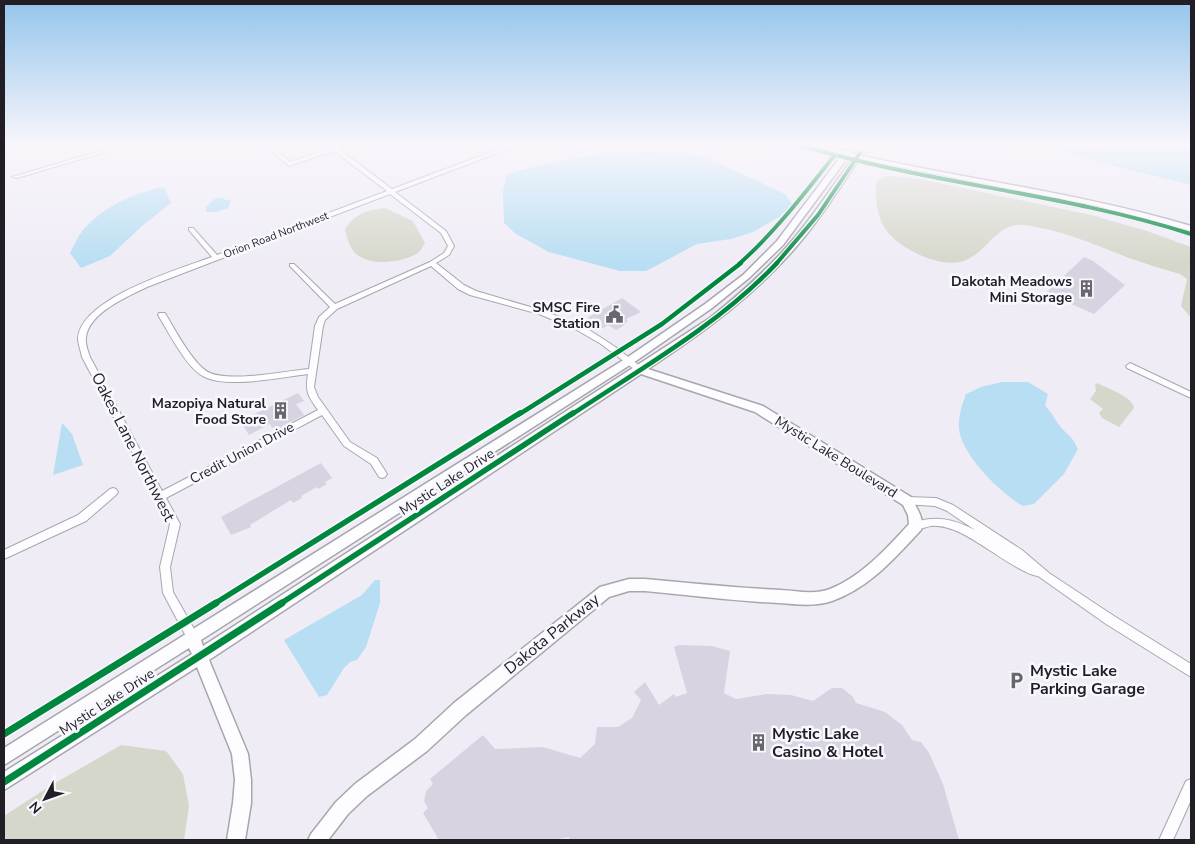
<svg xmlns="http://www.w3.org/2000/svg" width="1195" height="844" viewBox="0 0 1195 844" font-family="'Nunito Sans',sans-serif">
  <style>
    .green { fill: #d6d7cb }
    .water { fill: #b8def3 }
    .building { fill: #d7d3e0 }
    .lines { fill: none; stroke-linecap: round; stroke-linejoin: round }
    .minor-casing { stroke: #a8a6ad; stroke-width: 2 }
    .tertiary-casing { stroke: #a8a6ad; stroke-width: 3 }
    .minor { fill: #fdfcfe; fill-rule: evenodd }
    .tertiary { fill: #fdfcfe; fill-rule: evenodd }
    .cycleway-far3-casing { stroke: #f9f8fe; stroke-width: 5.5 }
    .cycleway-far2-casing { stroke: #f9f8fe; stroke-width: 7 }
    .cycleway-far1-casing { stroke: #f9f8fe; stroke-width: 9 }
    .cycleway-casing { stroke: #f9f8fe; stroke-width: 10 }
    .cycleway-far3 { stroke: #00873e; stroke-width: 4 }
    .cycleway-far2 { stroke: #00873e; stroke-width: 4.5 }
    .cycleway-far1 { stroke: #00873e; stroke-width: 5.5 }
    .cycleway { stroke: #00873e; stroke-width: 7 }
    .labels { text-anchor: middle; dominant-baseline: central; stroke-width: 5; stroke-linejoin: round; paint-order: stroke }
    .far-street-label { font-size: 11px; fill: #211f25; stroke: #f9f8fe }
    .poi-label { font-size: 14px; font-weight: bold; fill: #211f25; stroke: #f9f8fe; text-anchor: end }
    .street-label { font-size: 14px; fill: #211f25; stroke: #f9f8fe }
    .near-street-label { font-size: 16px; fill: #211f25; stroke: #f9f8fe }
    .near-poi-label { font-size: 16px; font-weight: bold; fill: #211f25; stroke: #f9f8fe; text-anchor: start }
  </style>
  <rect width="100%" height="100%" fill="#efecf6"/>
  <g class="green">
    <path d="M889,176L920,179L1091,215L1147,231L1191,247V318L1181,306L1187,279L1180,274C1163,269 1146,264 1129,258C1096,245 1060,229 1024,225C994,222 987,256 960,262C936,267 892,246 882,223C876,210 876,197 876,182L882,177Z"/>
    <path d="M385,208L413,221L425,243C423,246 421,251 418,253C402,263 368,267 354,252C349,245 347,237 345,230C353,214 368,210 385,208Z"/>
    <path d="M1097,383C1108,389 1132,396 1134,408L1119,427L1102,418L1099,413L1103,409L1090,399L1096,391L1095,385Z"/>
    <path d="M121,745L166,751L183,774L189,806L184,840H4V816L50,786Z"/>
  </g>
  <g class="water">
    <path d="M1045,145H1190L1191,185L1105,164Z"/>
    <path d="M652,151L703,156L785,194L792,204L779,217L753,232L731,239L697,244L646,271H620L549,252L516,234L504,223L503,192L506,175C556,159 600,154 652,151Z"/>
    <path d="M164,187L171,203L142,226L110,256L81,268L70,253C74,246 78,236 83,230C104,206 134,193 164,187Z"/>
    <path d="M220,198L231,201L228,208L216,212H206V207L214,199Z"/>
    <path d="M1002,382H1028L1048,394L1045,406C1052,412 1054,419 1060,426C1069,437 1071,434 1078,449L1064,474L1034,504L1023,506C1001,494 961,454 959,429C958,417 962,405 966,394L981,387Z"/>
    <path d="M62,423L72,434L83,465L53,475Z"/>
    <path d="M375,580H380V603L366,647L357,660L350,662L344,668L327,695L319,697L284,640L362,595Z"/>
  </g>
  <g class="building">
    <path d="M1084,257L1093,261L1125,285L1094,314L1046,293Z"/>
    <path d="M622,298L641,312L626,319L628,321L624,324L625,325L616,330L608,325L601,329L587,318Z"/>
    <path d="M298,393L304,401L296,404L304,415L280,428L279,426L273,429L270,424L249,435L240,421Z"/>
    <path d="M321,463L332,478L325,482L327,484L318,489L317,487L301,496L302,498L293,503L291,500L276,509L250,525L251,527L231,535L221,517Z"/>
    <path d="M679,645L712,646L730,651L724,693L736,699L767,694L791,695L813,701L832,688H842L853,697L856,703L885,712L902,725L912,740L921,742L929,753L943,784L959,840H570L569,837L557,839L558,840H439L423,813L428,808L424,801L426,791L433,784L430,779L483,735L495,749L543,747L580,758L595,744L597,727H618L632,718L641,700L634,692L645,682L659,705L674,694L676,697L687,693L674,647Z"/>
  </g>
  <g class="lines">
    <defs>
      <g id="minor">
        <path d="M12,145H22L4,151V147Z"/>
        <path d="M120,145H129L17,178L12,177Z"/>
        <path d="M264,145H270L290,162L340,145H349L339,149L392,189L510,145H518L395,192L446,231L454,246L449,255L436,263L464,285L476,291L544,311L583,326L614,346L645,370L644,372H638L601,344L577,330L539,314L470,295L458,289L431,266L337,309L325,320L323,326L314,387L318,397L350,442L377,458L387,474L385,477L382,478L379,477L371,464L344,446L322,415L166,498L180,524L170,567L173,592L198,636L196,640L192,641L188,640L163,593L160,567L170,524L82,357C81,351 78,344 78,338C81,298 179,269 212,257L189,230V228H193L217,255L387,191L334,151L289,166ZM390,194L441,233L448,246L444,253L430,262L335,304L294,264H290V266L330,307L319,317L315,326L309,369C285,371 229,383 208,372C193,364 174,328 165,313H159L158,315C168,331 185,365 201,375C223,390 281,377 308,374C305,392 308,396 318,410L162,491L90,357C88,351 85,344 86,338C88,313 127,297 147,287Z"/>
        <path d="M1130,363L1191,392V398L1127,368L1126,366Z"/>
        <path d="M113,488L116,489L118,492L116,495L86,521L4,559V550L78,515L110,489Z"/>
        <path d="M907,497L936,498L953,505L1022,550L1049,573L1114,616L1191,664V677L1106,624L1038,576C1022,575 979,541 961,533C952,529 941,525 931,526C924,527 919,531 912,529L911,526L912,523C936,515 953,519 975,530L947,511L935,506L904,504L902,501L904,498Z"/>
        <path d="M1191,779V800L1173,840H1159L1186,781Z"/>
      </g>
      <path id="tertiary" d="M810,145H822L845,151L849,149L853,151L851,153L856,154L860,151L864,153L862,156C972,180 1083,194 1191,226V231L1097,206L859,159C840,187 823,215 801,241C758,293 704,332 648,369L763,406L911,497C916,507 925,519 921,530C895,558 869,588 832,601C815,607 796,604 779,603C734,601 690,595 645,591H629L609,597L466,715L427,751L367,796L348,814L328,840H308L311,834L336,802L355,784L415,739L454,703L600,587L629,579H645C690,583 736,588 781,590C797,591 815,595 830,589C862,576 886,549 909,524L908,515L903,505L755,412L641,374L209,660L248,754L251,780V803L245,840H227L233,803L235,780L232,754L197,667L4,790V772L192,654L189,648L4,765V748L186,634L187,631L193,629L625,359L705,304L743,275L777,241L842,155ZM848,157L853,158C834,184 817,211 796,236C771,267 741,293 710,318L203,646L201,640L633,363L712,308L749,278L783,245Z"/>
    </defs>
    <use href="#minor" class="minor-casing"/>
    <use href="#tertiary" class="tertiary-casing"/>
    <use href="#minor" class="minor"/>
    <use href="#tertiary" class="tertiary"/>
    <defs>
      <g id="cycleway-far3">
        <path d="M800,145C928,184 1063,193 1191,234"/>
        <path d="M739,264C775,232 804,194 834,156"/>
        <path d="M776,264L818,215L860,153"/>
      </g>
      <g id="cycleway-far2">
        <path d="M518,415L662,324L741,263"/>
        <path d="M571,415C642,368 718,325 777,263"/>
      </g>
      <g id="cycleway-far1">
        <path d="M214,604L520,413"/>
        <path d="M280,604L573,413"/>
      </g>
      <g id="cycleway">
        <path d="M4,734L216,603"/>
        <path d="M4,782L282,603"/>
      </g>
    </defs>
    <use href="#cycleway-far3" class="cycleway-far3-casing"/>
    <use href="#cycleway-far2" class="cycleway-far2-casing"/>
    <use href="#cycleway-far1" class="cycleway-far1-casing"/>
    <use href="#cycleway" class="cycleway-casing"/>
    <use href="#cycleway-far3" class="cycleway-far3"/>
    <use href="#cycleway-far2" class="cycleway-far2"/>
    <use href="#cycleway-far1" class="cycleway-far1"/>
    <use href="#cycleway" class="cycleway"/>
  </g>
  <linearGradient id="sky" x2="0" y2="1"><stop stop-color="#95c5ec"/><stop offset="0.55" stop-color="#f8f6fb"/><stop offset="1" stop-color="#f8f6fb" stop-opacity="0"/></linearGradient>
  <rect width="1195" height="263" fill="url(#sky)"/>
  <defs>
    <symbol id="building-bare" viewBox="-9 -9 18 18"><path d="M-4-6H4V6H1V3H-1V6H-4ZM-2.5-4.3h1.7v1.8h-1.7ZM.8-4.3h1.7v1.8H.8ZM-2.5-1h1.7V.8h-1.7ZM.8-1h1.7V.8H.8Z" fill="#69676e" stroke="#f9f8fe" stroke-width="2.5" paint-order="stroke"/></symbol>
    <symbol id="civic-bare" viewBox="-9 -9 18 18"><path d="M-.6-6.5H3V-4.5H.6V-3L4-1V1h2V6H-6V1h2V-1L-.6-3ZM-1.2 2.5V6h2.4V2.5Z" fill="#69676e" stroke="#f9f8fe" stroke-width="2.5" paint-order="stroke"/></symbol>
    <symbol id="parking-bare" viewBox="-9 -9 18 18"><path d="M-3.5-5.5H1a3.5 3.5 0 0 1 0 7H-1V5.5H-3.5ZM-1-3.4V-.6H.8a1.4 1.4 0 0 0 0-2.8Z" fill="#69676e" stroke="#f9f8fe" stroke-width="2.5" paint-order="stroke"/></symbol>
  </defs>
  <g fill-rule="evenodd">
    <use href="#building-bare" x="1074" y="276" width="25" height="25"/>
    <use href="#civic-bare" x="602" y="302" width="25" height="25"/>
    <use href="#building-bare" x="268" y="398" width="25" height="25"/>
    <use href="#parking-bare" x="1004" y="668" width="25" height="25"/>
    <use href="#building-bare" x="746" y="730" width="25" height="25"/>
  </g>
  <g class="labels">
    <g class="far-street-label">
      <text transform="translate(276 235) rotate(-21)">Orion Road Northwest</text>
    </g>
    <g class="poi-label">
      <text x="1072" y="281">Dakotah Meadows<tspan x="1072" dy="16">Mini Storage</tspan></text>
      <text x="600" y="307">SMSC Fire<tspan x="600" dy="16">Station</tspan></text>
      <text x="266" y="403">Mazopiya Natural<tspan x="266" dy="16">Food Store</tspan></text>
    </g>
    <g class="street-label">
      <text transform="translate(242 453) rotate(-28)">Credit Union Drive</text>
      <text transform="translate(836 457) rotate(32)">Mystic Lake Boulevard</text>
      <text transform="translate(447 482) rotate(-33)">Mystic Lake Drive</text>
      <text transform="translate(107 702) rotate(-33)">Mystic Lake Drive</text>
    </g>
    <g class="near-street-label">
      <text transform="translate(133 447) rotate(63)">Oakes Lane Northwest</text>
      <text transform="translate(552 634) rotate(-39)">Dakota Parkway</text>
    </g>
    <g class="near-poi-label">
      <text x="1030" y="671">Mystic Lake<tspan x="1030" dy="18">Parking Garage</tspan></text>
      <text x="772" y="734">Mystic Lake<tspan x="772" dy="18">Casino &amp; Hotel</tspan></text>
    </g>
  </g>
  <rect width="1195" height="844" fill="none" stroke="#211f25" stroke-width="10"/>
  <g transform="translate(45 799) rotate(229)" stroke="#f9f8fe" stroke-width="4" paint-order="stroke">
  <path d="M0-4L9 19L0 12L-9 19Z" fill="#211f25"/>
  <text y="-8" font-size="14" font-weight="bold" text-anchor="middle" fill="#211f25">N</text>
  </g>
</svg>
